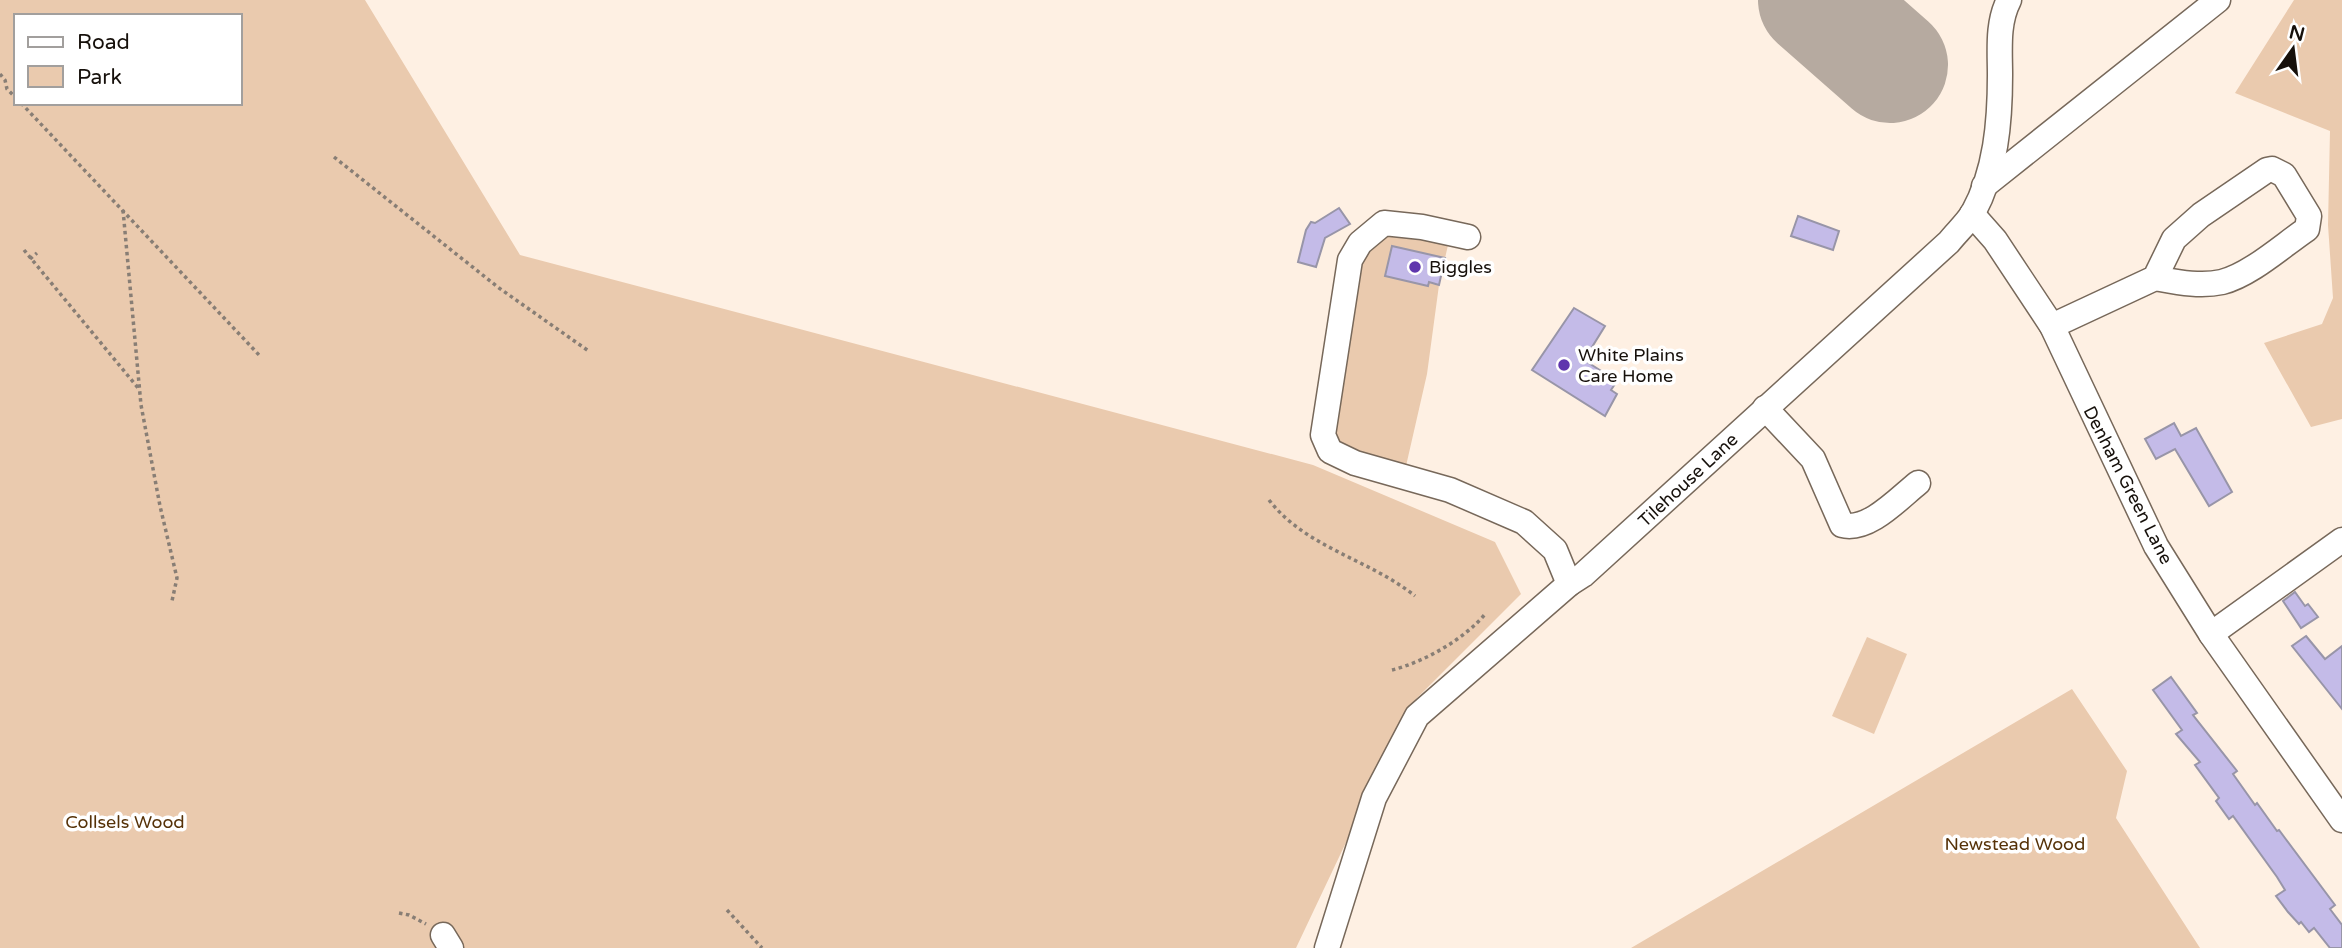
<svg xmlns="http://www.w3.org/2000/svg" width="2342" height="948" viewBox="0 0 2342 948" font-family="'Varela Round',sans-serif">
  <style>
    .green { fill: #eacaae; fill-rule: evenodd }
    .lines { fill: none; stroke-linecap: round; stroke-linejoin: round }
    .runway { stroke: #b6aaa0; stroke-width: 116 }
    .building { fill: #c4bbe8; stroke: #9895a8; stroke-width: 2 }
    .minor-casing { stroke: #77685a; stroke-width: 27 }
    .path { stroke: #887e75; stroke-width: 3.5; stroke-dasharray: 3.5 3.5; stroke-linecap: butt }
    .minor { stroke: #fff; stroke-width: 24 }
    .poi-dot { fill: #5f36ad; stroke: #fff; stroke-width: 2.5 }
    .labels { text-anchor: middle; dominant-baseline: central; stroke-width: 7; stroke-linejoin: round; paint-order: stroke }
    .poi-label { font-size: 18px; fill: #16100b; stroke: #fff; text-anchor: start }
    .street-label { font-size: 18px; fill: #16100b; stroke: #fff }
    .park-label { font-size: 18px; fill: #563208; stroke: #fff }
  </style>
  <rect width="100%" height="100%" fill="#fef0e3"/>
  <g class="green">
    <path d="M0,0H365L520,255L1313,465L1495,542L1521,594L1412,703L1296,948H0ZM16,16H240V103H16Z"/>
    <path d="M2294,0H2342V419L2311,427L2264,343L2322,324L2333,298L2328,225L2330,131L2235,93Z"/>
    <path d="M1382,231L1443,238L1448,245L1439,285L1427,374L1406,466L1353,450L1339,442L1327,419L1356,258Z"/>
    <path d="M1867,637L1907,654L1874,734L1832,716Z"/>
    <path d="M2072,689L2127,771L2116,818L2200,948H1631Z"/>
  </g>
  <g class="lines">
    <path class="runway" d="M1816,0L1890,65"/>
  </g>
  <g class="building">
    <path d="M1339,208L1350,224L1325,238L1316,267L1298,262L1306,230L1311,222L1315,223Z"/>
    <path d="M1798,216L1839,231L1833,250L1791,236Z"/>
    <path d="M1392,246L1445,258L1439,285L1429,282L1428,286L1385,276Z"/>
    <path d="M1574,308L1605,326L1584,360L1617,381L1611,390L1617,394L1605,416L1532,370Z"/>
    <path d="M2174,423L2181,436L2196,428L2232,492L2209,506L2175,449L2156,459L2145,439Z"/>
    <path d="M2295,592L2305,606L2308,604L2318,617L2301,628L2283,601Z"/>
    <path d="M2306,636L2325,659L2342,646V709L2292,646Z"/>
    <path d="M2171,677L2197,713L2193,715L2237,771L2233,774L2255,805L2257,803L2277,831L2279,830L2335,905L2330,909L2342,925V948H2330L2314,928L2309,932L2301,922L2299,924L2288,912L2276,896L2285,890L2277,877L2233,816L2229,819L2216,801L2219,798L2195,765L2200,762L2176,734L2182,730L2153,690Z"/>
  </g>
  <g class="lines">
    <defs>
      <g id="minor">
        <path d="M1984,186L2218,0"/>
        <path d="M1972,214L1995,240L2052,326L2156,546L2211,634L2342,820"/>
        <path d="M1468,237L1422,227L1384,223L1360,243L1350,260L1323,435L1330,451L1355,463L1450,490L1524,522L1555,550L1569,584"/>
        <path d="M2052,326L2155,278L2174,239L2201,215L2267,170L2272,169L2284,175L2309,216L2307,229C2282,246 2250,275 2222,282C2200,287 2177,282 2155,278"/>
        <path d="M1765,408L1813,459L1842,525C1868,532 1898,499 1918,483"/>
        <path d="M2211,634L2342,540"/>
        <path d="M443,935L451,948"/>
        <path d="M1327,948L1374,798L1417,716L1569,584L1583,575L1949,242C1956,233 1967,223 1973,213C1996,171 2000,122 2000,75C2000,50 1997,23 2009,0"/>
      </g>
    </defs>
    <use href="#minor" class="minor-casing"/>
    <g class="path">
      <path d="M0,74L5,80L7,89L16,98"/>
      <path d="M21,103L260,356"/>
      <path d="M334,157L499,288L590,352"/>
      <path d="M123,210L141,405L160,506L177,578L172,601"/>
      <path d="M24,250L139,389"/>
      <path d="M30,259L37,253"/>
      <path d="M1269,500C1306,548 1369,559 1415,596"/>
      <path d="M1392,670C1424,662 1465,639 1486,613"/>
      <path d="M727,910L762,948"/>
      <path d="M399,913L409,915L426,924"/>
    </g>
    <use href="#minor" class="minor"/>
  </g>
  <g class="poi-dot">
    <circle cx="1415" cy="267" r="7"/>
    <circle cx="1564" cy="365" r="7"/>
  </g>
  <g class="labels">
    <g class="poi-label">
      <text x="1429" y="267">Biggles</text>
      <text x="1578" y="355">White Plains<tspan x="1578" dy="21">Care Home</tspan></text>
    </g>
    <g class="street-label">
      <text transform="translate(1688 480) rotate(-43)">Tilehouse Lane</text>
      <text transform="translate(2128 485) rotate(63)">Denham Green Lane</text>
    </g>
    <g class="park-label">
      <text x="125" y="822">Collsels Wood</text>
      <text x="2015" y="844">Newstead Wood</text>
    </g>
  </g>
  <rect x="14" y="14" width="228" height="91" fill="#ffffff" stroke="#a29f9d" stroke-width="2"/>
  <rect x="28" y="37" width="35" height="10" fill="#ffffff" stroke="#a29f9d" stroke-width="2"/>
  <text x="77" y="49" font-size="21" fill="#16100b">Road</text>
  <rect x="28" y="66" width="35" height="21" fill="#eacaae" stroke="#a29f9d" stroke-width="2"/>
  <text x="77" y="84" font-size="21" fill="#16100b">Park</text>
  <g transform="translate(2293 49) rotate(14)" stroke="#ffffff" stroke-width="5" paint-order="stroke">
  <path d="M0-5L12 26L0 18L-12 26Z" fill="#16100b"/>
  <text y="-10" font-size="19" font-weight="bold" text-anchor="middle" fill="#16100b">N</text>
  </g>
</svg>
